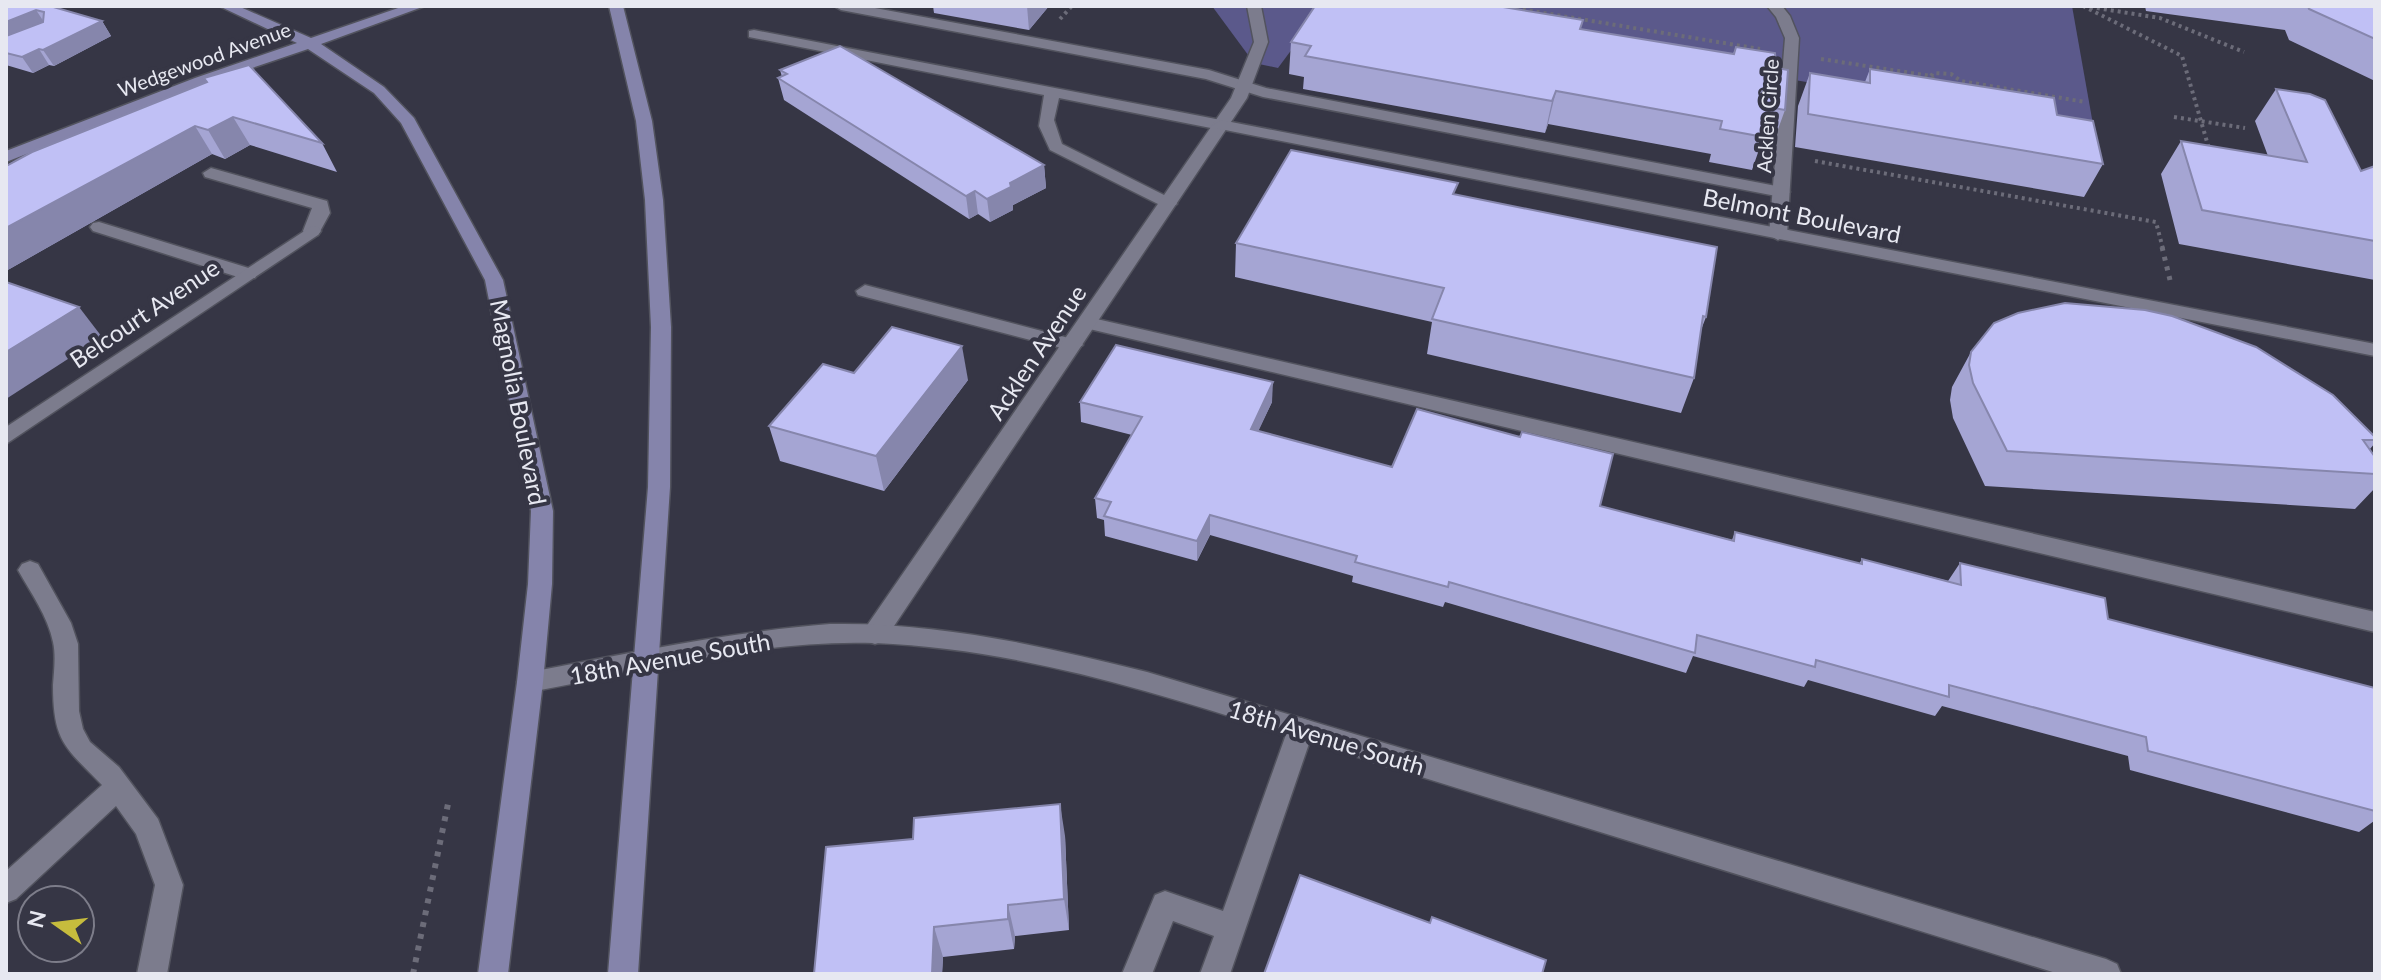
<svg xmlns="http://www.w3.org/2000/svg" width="2381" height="980" viewBox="0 0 2381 980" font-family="Lato,sans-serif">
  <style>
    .green { fill: #5b598b }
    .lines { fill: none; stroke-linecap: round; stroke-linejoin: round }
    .service-casing { stroke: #52535e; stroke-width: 3 }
    .minor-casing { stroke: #52535e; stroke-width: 3 }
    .tertiary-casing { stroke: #52535e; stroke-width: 3 }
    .secondary-casing { stroke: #52535e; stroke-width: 3 }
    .path-far2 { stroke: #6c6c79; stroke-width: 4; stroke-dasharray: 3 4; stroke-linecap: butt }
    .path-far1 { stroke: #6c6c79; stroke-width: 5; stroke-dasharray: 4 6; stroke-linecap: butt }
    .path { stroke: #6c6c79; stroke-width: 6; stroke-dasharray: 5 7; stroke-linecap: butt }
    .service { fill: #7c7c8d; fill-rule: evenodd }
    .minor { fill: #7c7c8d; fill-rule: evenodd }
    .tertiary { fill: #7c7c8d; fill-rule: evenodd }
    .secondary { fill: #8584ab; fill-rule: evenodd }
    .wall { fill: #a5a5d3 }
    .shaded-wall { fill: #8686ac }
    .building { fill: #c0c0f5; stroke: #8686ac; stroke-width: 2 }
    .labels { text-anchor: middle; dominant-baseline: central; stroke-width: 8; stroke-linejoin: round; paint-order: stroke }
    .far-street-label { font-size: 20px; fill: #e7e8f1; stroke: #363645 }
    .street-label { font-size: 24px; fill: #e7e8f1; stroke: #363645 }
  </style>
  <rect width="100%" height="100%" fill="#363645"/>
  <g class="green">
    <path d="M1212,6H1324L1278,68L1254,63Z"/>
    <path d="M1354,6H2072L2094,130H2093Z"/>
  </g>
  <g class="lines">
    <defs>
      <g id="service">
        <path d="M834,6H864L1209,70L1266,88L1781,187L1790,192L1781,197L1263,97L1206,79L841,10Z"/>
        <path d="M754,30L1221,120L1229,125L1221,130L1059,98L1054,120L1062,144L1174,200L1177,204L1168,209L1050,150L1039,126L1044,95L749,37V31Z"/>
        <path d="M211,168L327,201L330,213L318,235H306L303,231L312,208L205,177L203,173Z"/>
        <path d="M99,222L255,270L257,274L255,278H241L93,231L90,227L93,223Z"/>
        <path d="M865,285L1080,341L1083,345L1073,351L858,295L856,291Z"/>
        <path d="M1088,317L2375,612V632L1081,327L1078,323L1081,319Z"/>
        <path d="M30,561L38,564L71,623L78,644L79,711L83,729L90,742L119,767L158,819L183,885L167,974H137L155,885L136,834L116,806L16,899L6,903V871L102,785C65,747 53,742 53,685C54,671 56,655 53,642C48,617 31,593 18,570L22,564Z"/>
        <path d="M1301,718L1310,721L1314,729L1230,974H1200L1214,936L1173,921L1152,974H1122L1155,895L1165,891L1223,911L1288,729L1292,721Z"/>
      </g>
      <g id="minor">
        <path d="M1247,6H1261L1268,42L1247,98L884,641L875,644L866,641L863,634L866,627L1231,98L1254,42Z"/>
        <path d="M1767,6H1782L1790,16L1799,38L1787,235L1778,240L1769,235L1785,38L1776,17Z"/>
        <path d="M312,226L318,227L321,231L318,235L6,444V427Z"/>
      </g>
      <g id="tertiary">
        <path d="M1221,120L2375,344V356L1215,128L1213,125Z"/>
        <path d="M830,624C939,622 1042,646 1147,672L2106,959L2117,964L2121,974H2059C1834,904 1609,835 1383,765C1218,714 1050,650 875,643C760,639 643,671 530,692L521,689L517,682L521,675L530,672C630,653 729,632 830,624Z"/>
      </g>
      <g id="secondary">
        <path d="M219,6H238L311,38L404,6H425L321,44L384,87L414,118L503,280L553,511L552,584L543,682L508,974H478L517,682L528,584L531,511L485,280L401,123L374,93L308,49L205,84L6,162V151L195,78L297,43Z"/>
        <path d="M609,6H623L652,121L663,200L671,327L670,487L638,974H608L648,487L651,327L645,200L636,121Z"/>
      </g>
    </defs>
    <use href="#service" class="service-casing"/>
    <use href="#minor" class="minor-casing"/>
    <use href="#tertiary" class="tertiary-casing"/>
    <use href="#secondary" class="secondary-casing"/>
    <g class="path-far2">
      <path d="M1502,6L1760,49"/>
      <path d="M2083,6L2182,56L2210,152"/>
      <path d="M2090,7L2160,18L2244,52"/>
      <path d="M1060,19L1072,6"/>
      <path d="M1821,59L1931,76L1935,81"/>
      <path d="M1931,76L1933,73L1951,74L1961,81L2085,102"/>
      <path d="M2174,117L2245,128"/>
      <path d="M1815,161L2156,222L2163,249"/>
    </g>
    <path class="path-far1" d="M2162,247L2170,280"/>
    <path class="path" d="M413,974L449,799"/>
    <use href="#service" class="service"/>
    <use href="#minor" class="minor"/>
    <use href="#tertiary" class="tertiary"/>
    <use href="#secondary" class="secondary"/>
  </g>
  <g class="wall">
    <path d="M6,6H50L102,21L111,36L54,66L49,65L33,73L6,65Z"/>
    <path d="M933,6H1049L1029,30L934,13Z"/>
    <path d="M2145,6H2375V81L2289,40L2285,30L2146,11Z"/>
    <path d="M1581,29L1733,54L1736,47L1776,68L1785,110L1773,143L1762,141L1752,170L1709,162L1711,154L1548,124L1545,133L1303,89L1304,77L1289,74L1291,42Z"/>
    <path d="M1870,69L2057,115L2103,164L2084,197L1795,147L1798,106L1810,73L1865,82Z"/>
    <path d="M780,70L1044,165L1046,188L1013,205V210L990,222L978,214L969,219L784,100L778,78L782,77Z"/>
    <path d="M207,82L322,143L337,172L250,145L225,159L212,154L6,271V166Z"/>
    <path d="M2276,89L2361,171L2375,166V280L2179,244L2161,174L2181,141L2268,156L2255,121Z"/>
    <path d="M1456,195L1706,317L1701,330L1694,378L1681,413L1427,354L1432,322L1235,277L1236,243Z"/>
    <path d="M1971,352L2375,437V443L2370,449L2375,457V488L2355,509L1985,486L1953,418L1950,400L1952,387Z"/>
    <path d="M968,380L884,491L780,461L769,426Z"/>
    <path d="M1080,402H1272L1258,431L1392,467L1600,506L1732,540L1735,532L1859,564L1862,559L1948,581L1960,563L2108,619L2375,688V821H2374L2359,832L2130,770L2128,756L1942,706L1935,716L1808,680L1804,687L1693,656L1686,673L1445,602L1443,607L1352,582L1353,576L1210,535L1197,561L1105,536L1104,520L1097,518L1095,498L1132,435L1081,422Z"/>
    <path d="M1065,836L1069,930L1015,936L1014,949L943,957L942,974H814Z"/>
  </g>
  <g class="shaded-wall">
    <path d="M1027,6H1049L1029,30Z"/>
    <path d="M36,10L46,25L6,42V22Z"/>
    <path d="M102,21L111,36L54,66L43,50Z"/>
    <path d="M39,49L49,65L33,73L22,57Z"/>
    <path d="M1556,91L1548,124L1545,133L1552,101Z"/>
    <path d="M233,117L250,145L225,159L208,130Z"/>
    <path d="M195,126L212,154L6,271V228Z"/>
    <path d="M1044,165L1046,188L1013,205V210L990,222L987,199L1010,183Z"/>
    <path d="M975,191L978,214L969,219L966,196Z"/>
    <path d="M79,307L102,337L6,399V352Z"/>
    <path d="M962,346L968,380L884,491L876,456Z"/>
    <path d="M1273,382L1272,402L1250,449L1251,429Z"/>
    <path d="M1210,515V535L1197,561V541Z"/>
    <path d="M1060,804L1065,836L1069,930L1064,899Z"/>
    <path d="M1008,905L1015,936L1014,949L1008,919Z"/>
    <path d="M934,927L943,957L942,974H932Z"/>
  </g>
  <g class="building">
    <path d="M6,6H50L102,21L43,50L39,49L22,57L6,53V36L43,22L44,12L36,10L6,22Z"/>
    <path d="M1315,6H1497L1583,20L1580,29L1734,54L1736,47L1775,53L1776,68L1788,70L1785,110L1774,108L1764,137L1720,129L1722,121L1556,91L1552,101L1305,56L1311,46L1291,42Z"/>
    <path d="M2308,6H2375V39L2309,9Z"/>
    <path d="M840,46L1044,165L1010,183L1011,187L987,199L975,191L966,196L778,78L787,74L780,70Z"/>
    <path d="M249,65L322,143L233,117L208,130L195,126L6,228V166L32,152L207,82L204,78Z"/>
    <path d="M1870,69L2054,98L2057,115L2093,121L2103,164L1808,114L1810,73L1870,83Z"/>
    <path d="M2276,89L2310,94L2325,100L2361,171L2375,166V241L2202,210L2181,141L2307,162Z"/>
    <path d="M1291,150L1458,183L1453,194L1717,247L1706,317L1703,316L1694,378L1432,319L1444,288L1236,243Z"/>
    <path d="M6,282L79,307L6,352Z"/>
    <path d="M2065,303L2145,310L2172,316L2256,347L2333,395L2375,437V440H2363L2375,457V474L2007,451L1973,383L1969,365L1971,352L1994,323L2018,313Z"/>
    <path d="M892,327L962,346L876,456L769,426L823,364L854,373Z"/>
    <path d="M1116,345L1273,382L1251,429L1392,467L1417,409L1520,437L1522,432L1613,454L1600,506L1734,541L1735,532L1862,564V559L1961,585L1960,563L2105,598L2108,619L2375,688V811L2148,751L2146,737L1949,685V697L1816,660L1815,667L1697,635L1695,653L1449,582L1448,587L1355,562L1357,556L1210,515L1197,541L1104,516L1111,502L1095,498L1142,417L1080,402Z"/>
    <path d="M1060,804L1064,899L1008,905V919L934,927L932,974H814L826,847L913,839L914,818Z"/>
    <path d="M1300,875L1430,923L1432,917L1546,960L1542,974H1264Z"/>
  </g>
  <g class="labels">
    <g class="far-street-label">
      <text transform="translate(204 59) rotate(-20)">Wedgewood Avenue</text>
      <text transform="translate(1767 116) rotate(-86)">Acklen Circle</text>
    </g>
    <g class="street-label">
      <text transform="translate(1802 215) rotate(11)">Belmont Boulevard</text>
      <text transform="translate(144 313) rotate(-34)">Belcourt Avenue</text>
      <text transform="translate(1036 352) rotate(-56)">Acklen Avenue</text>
      <text transform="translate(519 402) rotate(79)">Magnolia Boulevard</text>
      <text transform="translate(670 658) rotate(-10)">18th Avenue South</text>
      <text transform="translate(1327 737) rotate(17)">18th Avenue South</text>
    </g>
  </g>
  <rect width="2381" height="980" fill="none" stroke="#e7e8f1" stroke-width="16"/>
  <g transform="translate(56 924) rotate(284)"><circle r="38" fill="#363645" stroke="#7d7d8a" stroke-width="2"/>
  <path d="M0-6L14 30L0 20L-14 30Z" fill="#c6bc3d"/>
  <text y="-12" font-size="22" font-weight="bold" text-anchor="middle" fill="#e7e8f1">N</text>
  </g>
</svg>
